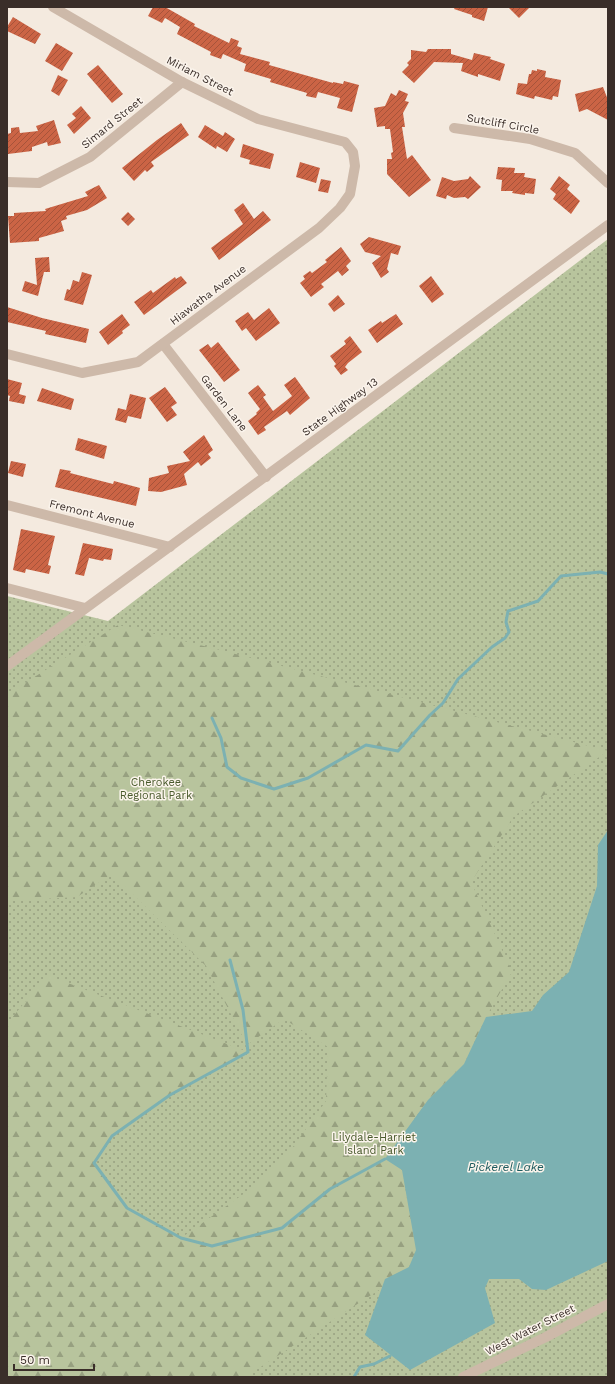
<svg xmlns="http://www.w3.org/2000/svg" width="615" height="1384" viewBox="0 0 615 1384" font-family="'Work Sans',sans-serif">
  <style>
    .grass { fill: url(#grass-dots) }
    .forest { fill: url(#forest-firs) }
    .water { fill: #7cb1b2 }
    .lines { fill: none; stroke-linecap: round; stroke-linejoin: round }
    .stream { stroke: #7cb1b2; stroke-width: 3 }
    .building { fill: url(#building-hatch) }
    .minor { stroke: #cdb9a9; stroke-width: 10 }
    .labels { text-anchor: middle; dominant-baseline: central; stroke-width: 3; stroke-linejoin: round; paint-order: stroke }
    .street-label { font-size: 11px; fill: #3a2e29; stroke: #fbf4ec }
    .park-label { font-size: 11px; fill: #495a2c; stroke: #fbf4ec }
    .water-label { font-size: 12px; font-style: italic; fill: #1d5a5e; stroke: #fbf4ec }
  </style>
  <defs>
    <pattern id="grass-dots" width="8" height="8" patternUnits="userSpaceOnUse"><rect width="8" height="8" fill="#b8c49d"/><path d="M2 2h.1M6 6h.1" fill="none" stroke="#97a080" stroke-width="1.8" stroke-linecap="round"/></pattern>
    <pattern id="forest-firs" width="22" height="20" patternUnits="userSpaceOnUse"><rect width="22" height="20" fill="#b8c49d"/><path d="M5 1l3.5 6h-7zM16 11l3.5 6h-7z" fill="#97a080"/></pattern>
    <pattern id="building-hatch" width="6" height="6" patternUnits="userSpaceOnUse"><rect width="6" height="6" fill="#cb6445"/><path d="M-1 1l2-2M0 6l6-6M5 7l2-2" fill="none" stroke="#a6533a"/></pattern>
  </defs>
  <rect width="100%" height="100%" fill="#f4eadf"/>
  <path class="grass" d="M608,239V1377H7V596L108,621Z"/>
  <path class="forest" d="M118,625L220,650L608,751L514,816L471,882L512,972L486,1017L464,1064L428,1100L385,1159L402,1170L416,1250L409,1267L382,1288L245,1377H7V1024L47,975L248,1052L170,1095L112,1136L94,1163L127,1208L181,1238L252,1188L288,1154L326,1101L328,1047L284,1019L247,1045L206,966L112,874L77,897L7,901V694Z"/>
  <path class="water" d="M608,830V1261L546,1290L532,1289L519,1279H489L485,1288L495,1323L410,1370L365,1335L385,1279L409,1267L416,1250L402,1170L385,1159L428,1100L464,1064L486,1017L532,1011L543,995L569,972L597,886L598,845Z"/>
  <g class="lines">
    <g class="stream">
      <path d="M212,718L221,738L227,767L241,778L274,789L308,778L366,745L398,751L430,715L443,703L458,679L492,647L505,638L509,632L506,622L508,611L538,601L561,576L600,572L608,574"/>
      <path d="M230,960L243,1010L248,1052L170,1095L112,1136L94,1163L127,1208L181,1238L212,1246L282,1228L330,1189L385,1159"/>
      <path d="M354,1377L360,1367L374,1364L390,1356"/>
    </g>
  </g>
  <g class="building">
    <path d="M153,7H165L195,24L194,26L229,43L231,38L239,41L237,46L242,48L240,54L270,62L269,65L333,83V82L343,84L344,81L359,85L352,112L337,108L340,98L318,92L316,98L306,96L307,93L270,82L271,79L244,71L246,64L223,54L221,59L210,55L211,52L177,34L180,27L165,18L162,23L148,16Z"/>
    <path d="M455,7H488L484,21L472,17V15L454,9Z"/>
    <path d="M508,7H530L519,18Z"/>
    <path d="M13,17L41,34L35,44L7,31V27Z"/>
    <path d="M56,43L73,53L62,71L45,61Z"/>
    <path d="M428,49H451V54L472,60L474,53L491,57L490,59L505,64L500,81L478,74V77L461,71L463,63L434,62L414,83L402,72L409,65L407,63L411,59V50L426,52Z"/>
    <path d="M98,65L123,94L112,103L87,74Z"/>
    <path d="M537,69L546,71L545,77L561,80L558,97L553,96L552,100L535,96L534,99L516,94L518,83L527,84L529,74H531L532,70L537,71Z"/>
    <path d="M58,75L68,80L59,96L51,91Z"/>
    <path d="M603,87L608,100V120L587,109L579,112L575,94Z"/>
    <path d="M399,90L408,94L405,101L409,102L403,113L405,127H402L407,159L412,155L431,180L409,197L387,174V159H392L391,153L393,152L390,129H385V126L377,127L374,108L385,106L391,93L396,96Z"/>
    <path d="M81,106L91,118L74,134L67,125L76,118L72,114Z"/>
    <path d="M54,120L61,143L48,146L47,142L32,147V151L8,154L7,134L11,133V128L19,127L20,133L38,131L36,126Z"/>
    <path d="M181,123L189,135L151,162L154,166L147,172L145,170L134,181L122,168L157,140Z"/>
    <path d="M205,125L223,136L225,132L235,139L227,152L217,146L216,149L198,137Z"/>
    <path d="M243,144L274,154L270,169L249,164L250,160L240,157Z"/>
    <path d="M300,162L320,168L316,183L296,177Z"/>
    <path d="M498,167L515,168L514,173H525L524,177L536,179L534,194L525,193V195L512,193L513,191H501L502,180L496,179Z"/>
    <path d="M470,176L481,187L468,199L465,197L454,198L447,195L446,199L436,196L442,177L454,181L468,179Z"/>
    <path d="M559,176L570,185L567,189L580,201L571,214L553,199L556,194L550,189Z"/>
    <path d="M321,179L331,181L328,193L318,191Z"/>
    <path d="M99,185L107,198L87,210L66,216L67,219L61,221L64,231L39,238V241L10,243L8,216H14V213L46,211L45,209L88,196L85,192Z"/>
    <path d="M243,203L254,219L263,211L271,220L219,260L211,248L243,224L234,210Z"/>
    <path d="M128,212L135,219L128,226L121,219Z"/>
    <path d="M369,237L401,246L398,255L391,253L387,269L389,272L381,278L372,263L381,256L365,252L360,244Z"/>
    <path d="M341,247L351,261L346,266L349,270L342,276L338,271L321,284L324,287L311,297L300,283L305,279L303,276L310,271L312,273L327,262L325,260Z"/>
    <path d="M49,257L50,272H44L38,296L22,291L25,281L37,285L35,258Z"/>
    <path d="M82,272L92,275L83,305L64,300L67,289L70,290L73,280L79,282Z"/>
    <path d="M181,276L187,283L144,315L134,302L151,290L153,293L175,277L176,279Z"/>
    <path d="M431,276L444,294L432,303L419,286Z"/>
    <path d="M338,295L345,304L334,312L328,304Z"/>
    <path d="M7,307L42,318L89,329L86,343L45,334L46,331L7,322Z"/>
    <path d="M269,308L280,323L256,341L246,328L242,331L235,321L248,312L254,320Z"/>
    <path d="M122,314L130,325L122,331L123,333L108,345L99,332Z"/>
    <path d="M396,314L403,324L377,343L368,330L381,321L382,323Z"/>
    <path d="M350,336L362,352L348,363L345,367L348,370L341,375L334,366L336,364L330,356L346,344L344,341Z"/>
    <path d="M218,342L240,370L224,382L199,350L208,344L211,348Z"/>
    <path d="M295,377L310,398L290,415L287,411L264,427L266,430L258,435L248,421L257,414L256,413L260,409L248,393L258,385L266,395L263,397L273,411L292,396L284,385Z"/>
    <path d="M7,379L22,383L19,394L26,396L24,404L9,401L10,396L7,395Z"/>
    <path d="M165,387L177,403L171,407L177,415L167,422L149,398Z"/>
    <path d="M42,388L74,399L71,410L37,401Z"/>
    <path d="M130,394L146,398L141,419L128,416L126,423L115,420L118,408L126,410Z"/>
    <path d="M204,435L213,450L208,454L211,458L201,466L198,462L184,474L187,485L161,492L148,491L149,478L169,473L167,466L190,461L183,452Z"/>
    <path d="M78,438L107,446L104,459L75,450Z"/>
    <path d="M11,461L26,464L23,477L8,473Z"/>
    <path d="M60,469L71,471L70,473L113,484L114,481L140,488L136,506L55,487Z"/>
    <path d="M21,529L55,536L48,565L51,566L49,574L26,569L25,573L13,570Z"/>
    <path d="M83,543L113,549L111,560L104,559L103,561L89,558L84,576L75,574Z"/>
  </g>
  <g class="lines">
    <g class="minor">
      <path d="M454,128L530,139L575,153L608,183"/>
      <path d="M7,182L39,183L90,157L182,82"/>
      <path d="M163,344L266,477"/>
      <path d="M7,354L82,373L138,362L319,228L340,208L350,194L355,166L353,152L345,142L258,119L182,82L53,7"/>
      <path d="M7,505L170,547"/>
      <path d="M7,588L85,608"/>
      <path d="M7,666L608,225"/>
      <path d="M463,1377L546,1337L608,1304"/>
    </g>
  </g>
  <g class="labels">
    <g class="street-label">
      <text transform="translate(200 76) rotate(27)">Miriam Street</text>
      <text transform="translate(112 123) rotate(-39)">Simard Street</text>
      <text transform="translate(503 124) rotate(10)">Sutcliff Circle</text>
      <text transform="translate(208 295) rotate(-37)">Hiawatha Avenue</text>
      <text transform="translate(224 403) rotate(52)">Garden Lane</text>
      <text transform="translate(340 407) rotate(-36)">State Highway 13</text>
      <text transform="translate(92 514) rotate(14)">Fremont Avenue</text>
      <text transform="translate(530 1330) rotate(-27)">West Water Street</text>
    </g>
    <g class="park-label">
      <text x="156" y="782">Cherokee<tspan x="156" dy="13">Regional Park</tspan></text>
      <text x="374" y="1137">Lilydale-Harriet<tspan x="374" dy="13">Island Park</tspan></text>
    </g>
    <g class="water-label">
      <text x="506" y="1167">Pickerel Lake</text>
    </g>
  </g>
  <rect width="615" height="1384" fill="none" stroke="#3a2e29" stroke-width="16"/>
  <path d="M14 1364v6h80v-6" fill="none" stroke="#3a2e29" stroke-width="2"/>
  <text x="20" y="1364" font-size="12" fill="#3a2e29" stroke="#fbf4ec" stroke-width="3" paint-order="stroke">50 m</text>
</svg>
